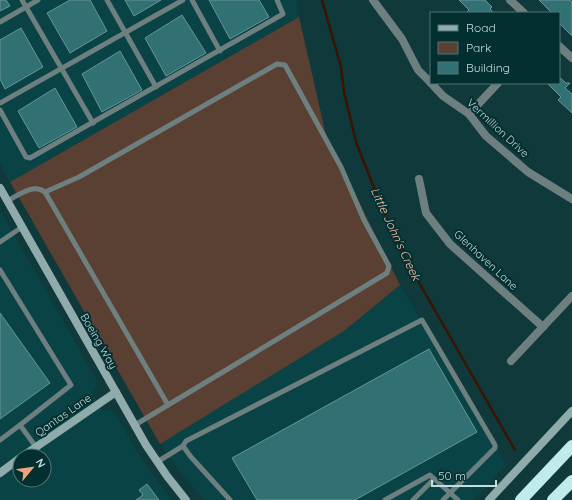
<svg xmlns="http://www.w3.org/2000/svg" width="572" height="500" viewBox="0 0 572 500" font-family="Quicksand,sans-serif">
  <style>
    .built { fill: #094345; fill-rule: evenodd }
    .green { fill: #5a4033 }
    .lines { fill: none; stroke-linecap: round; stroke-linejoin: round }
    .stream { stroke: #391501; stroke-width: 2.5 }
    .building { fill: #317073; stroke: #6a9496 }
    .lane { stroke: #6e7f80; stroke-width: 5 }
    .street { stroke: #6e7f80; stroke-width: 8 }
    .secondary { stroke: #8fabac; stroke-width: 8 }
    .highway { stroke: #bfebed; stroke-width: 12 }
    .labels { text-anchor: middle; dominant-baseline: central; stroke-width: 4; stroke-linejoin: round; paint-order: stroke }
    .street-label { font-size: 11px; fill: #c7dcdd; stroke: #032f31 }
    .water-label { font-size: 12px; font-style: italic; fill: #f8bfa3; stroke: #032f31 }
  </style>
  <rect width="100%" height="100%" fill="#0f393b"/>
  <g class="built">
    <path d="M0,0H296L299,17L10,182L0,164Z"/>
    <path d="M0,210L96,379L97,387L92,393L103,411L111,410L117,416L140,457L172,500H0ZM20,456H44V480H20Z"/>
    <path d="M400,285L507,465L474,500H204L184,477L160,444L344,331Z"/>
  </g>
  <path class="green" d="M299,17L326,135L400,285L344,331L160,444L10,182Z"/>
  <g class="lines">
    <path class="stream" d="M322,0L341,67L344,92L356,142L382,208L406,260L515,450"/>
  </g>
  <g class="building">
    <path d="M0,0H6L10,6L0,11Z"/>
    <path d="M70,0H90L107,31L70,53L47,13Z"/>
    <path d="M125,0H161L134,16Z"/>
    <path d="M209,0H259L269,17L230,39Z"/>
    <path d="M459,0H485L492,7L490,9L494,13H466L469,10Z"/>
    <path d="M539,0H570L572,2V36L559,23V13H552Z"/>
    <path d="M182,15L206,53L166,76L145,38Z"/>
    <path d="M21,28L43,67L5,89L0,79V40Z"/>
    <path d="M120,51L142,90L102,112L82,74Z"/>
    <path d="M559,77L566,83H570L565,88L572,94V113L558,100L561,97L547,83H559Z"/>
    <path d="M55,88L77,127L39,148L18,111Z"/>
    <path d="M0,313L50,383L0,419Z"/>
    <path d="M429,349L477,432L355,500H257L232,458Z"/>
    <path d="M147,484L159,500H136L143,495L139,490Z"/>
  </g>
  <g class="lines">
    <g class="lane">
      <path d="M22,0L93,123"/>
      <path d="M107,0L156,87"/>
      <path d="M192,0L220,51"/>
      <path d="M0,22L38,0"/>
      <path d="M0,103L183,0"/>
      <path d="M0,110L26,157L30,158L283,14L277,0"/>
      <path d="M45,192L79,177L277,64L285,65L341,167L364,220L389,266L387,273L168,405"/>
      <path d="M7,201C19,195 33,183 45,192L168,405L135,425"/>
      <path d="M0,242L22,227"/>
      <path d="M0,270L71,385L20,425L36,447"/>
      <path d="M0,440L20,425"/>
      <path d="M157,462L183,446"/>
      <path d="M230,500L191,457L183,446L186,441L422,320L495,445V448L443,500"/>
      <path d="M385,500L430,475L458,500"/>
      <path d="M413,500L434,479"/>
    </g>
    <g class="street">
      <path d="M373,0L402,39L418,70L431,83"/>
      <path d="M510,0L524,13"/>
      <path d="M559,46L572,58"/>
      <path d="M431,83L443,96L469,114L486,136L528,172L572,199"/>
      <path d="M469,114L498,83"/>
      <path d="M419,179L426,213L450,244L543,327"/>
      <path d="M511,361L572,296"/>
    </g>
    <g class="secondary">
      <path d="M0,188L146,445L167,476L186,500"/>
      <path d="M23,456L116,392"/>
      <path d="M0,473L20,458"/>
      <path d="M489,500L572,411"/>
    </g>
    <g class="highway">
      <path d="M521,500L572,446"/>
      <path d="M553,500L572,481"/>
    </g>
  </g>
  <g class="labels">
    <g class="street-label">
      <text transform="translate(498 128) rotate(43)">Vermillion Drive</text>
      <text transform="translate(486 260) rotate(43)">Glenhaven Lane</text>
      <text transform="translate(99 341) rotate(60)">Boeing Way</text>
      <text transform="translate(63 415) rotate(-35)">Qantas Lane</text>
    </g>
    <g class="water-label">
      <text transform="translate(396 234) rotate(65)">Little John's Creek</text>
    </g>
  </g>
  <rect x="430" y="12" width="130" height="72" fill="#032f31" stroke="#517476"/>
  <rect x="438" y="25" width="20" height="6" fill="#8fabac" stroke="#517476"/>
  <text x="466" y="32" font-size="12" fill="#c7dcdd">Road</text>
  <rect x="438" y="42" width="20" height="12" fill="#5a4033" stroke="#517476"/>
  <text x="466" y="52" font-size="12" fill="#c7dcdd">Park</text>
  <rect x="438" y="62" width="20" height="12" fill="#317073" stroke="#517476"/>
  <text x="466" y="72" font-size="12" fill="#c7dcdd">Building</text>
  <g transform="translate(32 468) rotate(61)"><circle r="19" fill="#032f31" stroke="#517476"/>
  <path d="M0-3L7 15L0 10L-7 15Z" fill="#f0a27a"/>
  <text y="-6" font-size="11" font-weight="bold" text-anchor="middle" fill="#c7dcdd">N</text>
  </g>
  <path d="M432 480v6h64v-6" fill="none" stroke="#c7dcdd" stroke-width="2"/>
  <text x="438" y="480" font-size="12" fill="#c7dcdd" stroke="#032f31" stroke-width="3" paint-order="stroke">50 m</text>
</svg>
